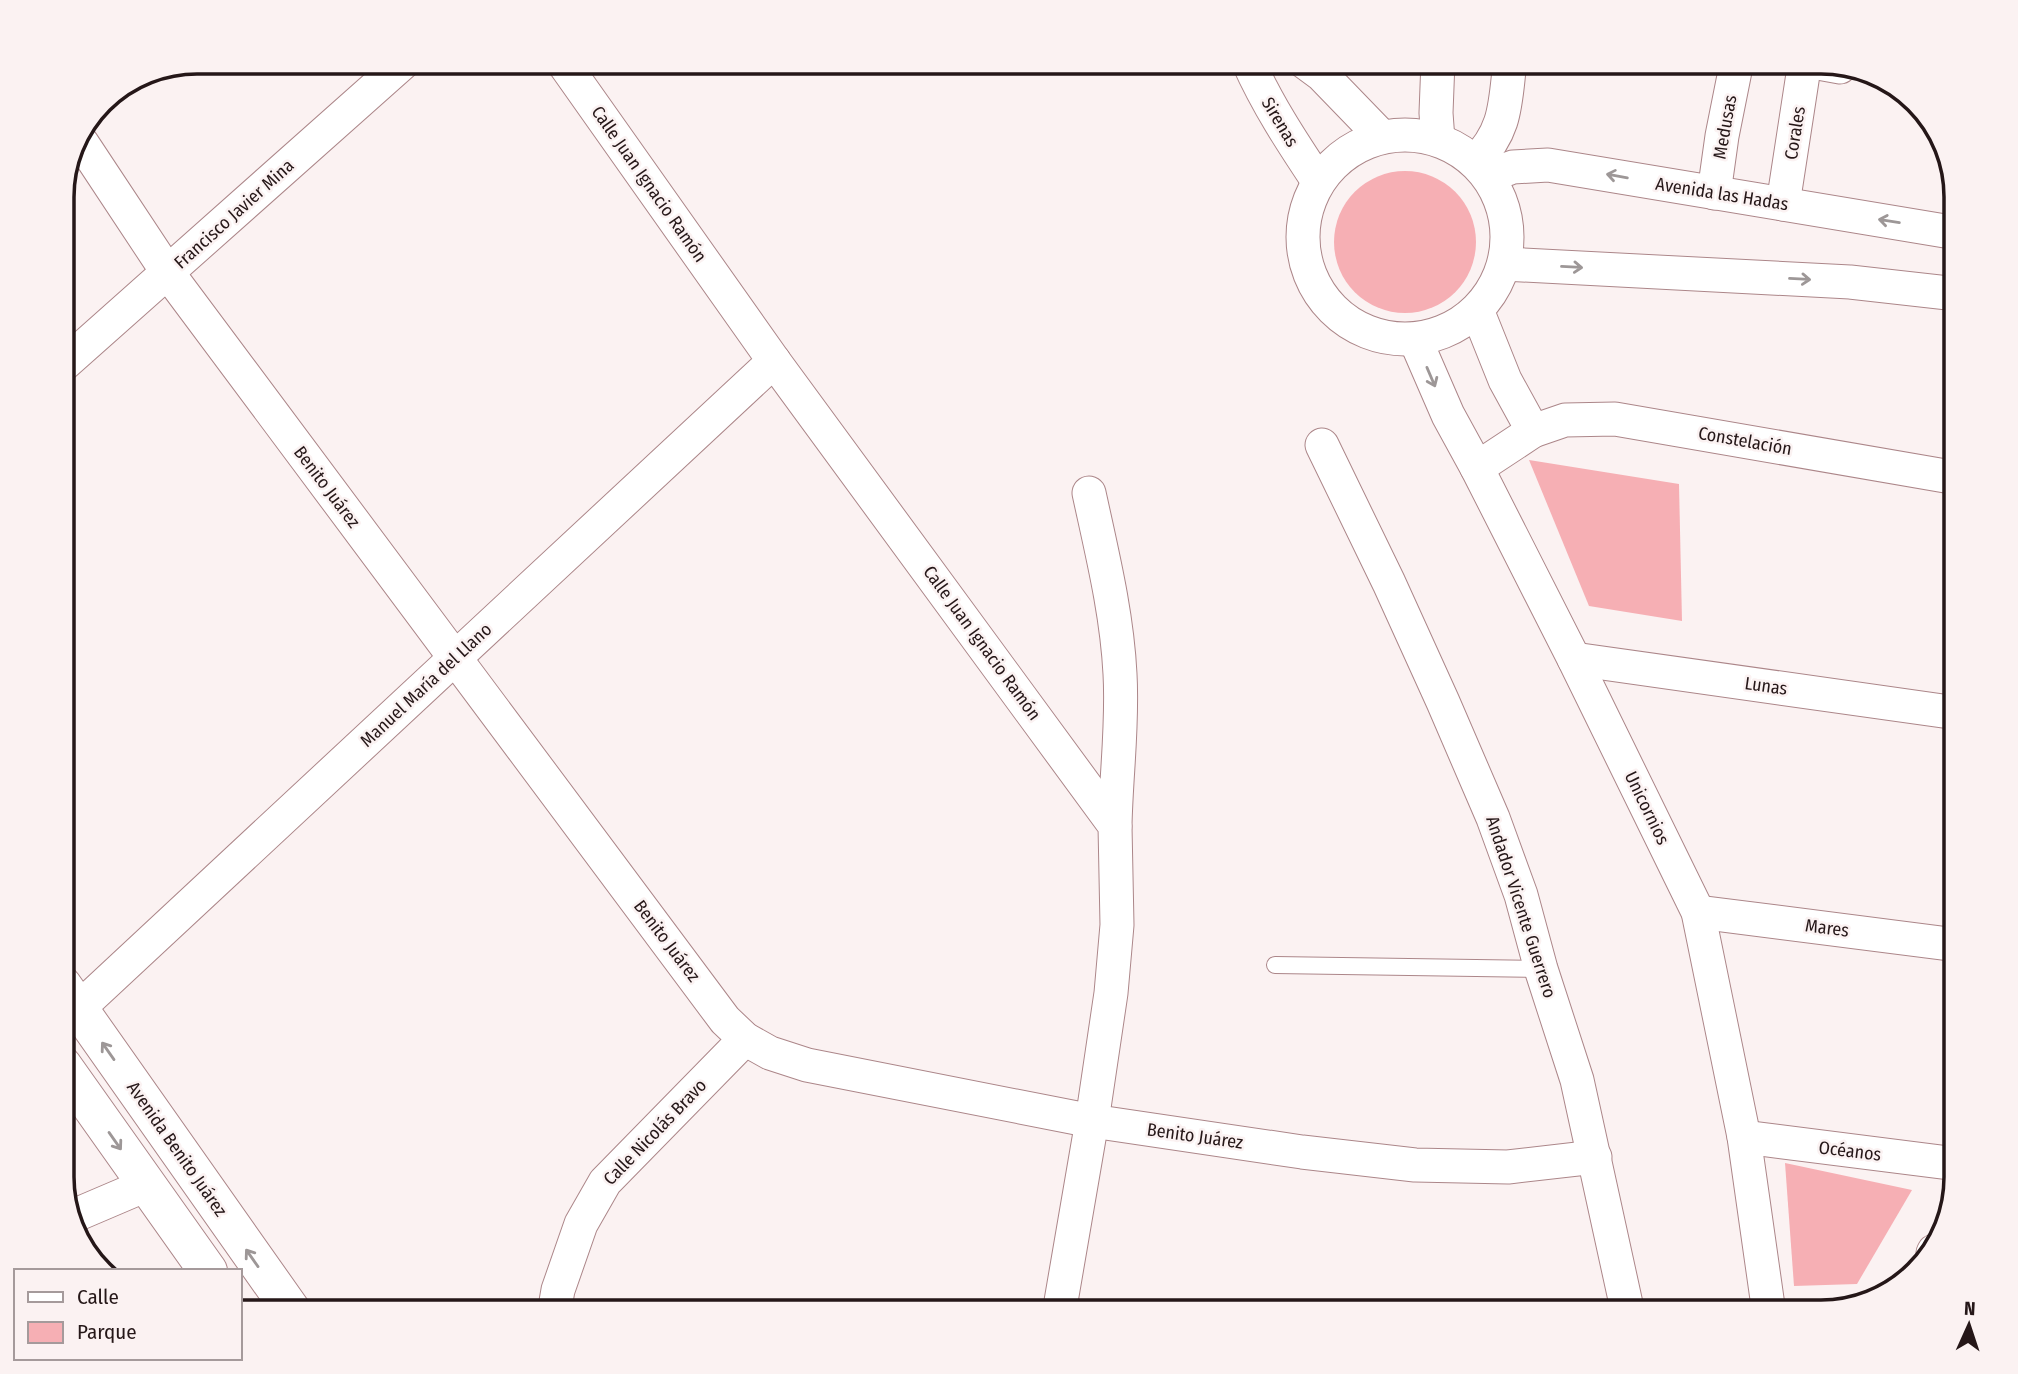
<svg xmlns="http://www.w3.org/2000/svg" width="2018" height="1374" viewBox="0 0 2018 1374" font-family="'Fira Sans Condensed',sans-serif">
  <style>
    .green { fill: #f6afb4 }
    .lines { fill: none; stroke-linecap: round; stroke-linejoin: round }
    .service-casing { stroke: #ac8689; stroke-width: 18 }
    .minor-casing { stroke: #ac8689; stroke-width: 35 }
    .secondary-casing { stroke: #ac8689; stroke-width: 40 }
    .service { stroke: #fff; stroke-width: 16 }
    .minor { stroke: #fff; stroke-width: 33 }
    .secondary { stroke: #fff; stroke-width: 38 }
    .oneway { stroke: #9d9797 }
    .labels { text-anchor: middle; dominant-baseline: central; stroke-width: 5; stroke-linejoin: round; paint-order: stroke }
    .street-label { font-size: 18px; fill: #251718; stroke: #fbf2f2 }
    .rim { fill: none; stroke: #251718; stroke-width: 3.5 }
  </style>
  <rect width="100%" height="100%" fill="#fbf2f2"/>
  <g class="green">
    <circle cx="1405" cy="242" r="71"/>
    <path d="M1529,460L1679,484L1682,621L1589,606Z"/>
    <path d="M1785,1163L1912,1190L1857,1284L1794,1286Z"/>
  </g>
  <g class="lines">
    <defs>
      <path id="service" d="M1275,965L1541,969"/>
      <g id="minor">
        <path d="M562,61L774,361L1115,826L1117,925L1111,993L1092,1121L1059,1313"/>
        <path d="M1248,61C1267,104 1292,142 1318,181"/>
        <path d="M1303,61L1322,75L1382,137"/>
        <path d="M1807,61L1840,67"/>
        <circle cx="1405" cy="237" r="102"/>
        <path d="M1438,140L1436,113L1438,61"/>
        <path d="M82,143L168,273L725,1020L745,1039L770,1053L807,1065L1092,1121L1302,1152L1415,1165L1508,1167L1595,1157"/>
        <path d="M1475,162C1507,130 1505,103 1510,61"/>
        <path d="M1488,176L1513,167L1548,165L1957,233"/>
        <path d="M1714,193L1722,136L1737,61"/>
        <path d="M1783,204L1805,61"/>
        <path d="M1504,264L1850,282L1957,294"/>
        <path d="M1477,310L1505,380L1533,431"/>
        <path d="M1415,339L1448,415L1477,468L1574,659L1698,912L1744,1137L1769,1313"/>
        <path d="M62,366L405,61"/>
        <path d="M1322,445L1389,583L1443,702L1493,818L1521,895L1541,969L1577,1080L1628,1313"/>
        <path d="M1477,468L1533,431L1565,420L1615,419L1957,478"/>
        <path d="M1089,493C1102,553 1117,613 1120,674C1123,725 1116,775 1115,826"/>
        <path d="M1574,659L1957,713"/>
        <path d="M1698,912L1957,945"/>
        <path d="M78,1009L774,361"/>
        <path d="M1744,1137L1957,1164"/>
        <path d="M71,1217L146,1185"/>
        <path d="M1933,1253L1934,1251"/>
        <path d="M554,1313L558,1290L581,1224L605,1182L745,1039"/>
      </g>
      <g id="secondary">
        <path d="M62,985L293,1313"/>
        <path d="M62,1065L208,1271"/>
      </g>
    </defs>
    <use href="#service" class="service-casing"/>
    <use href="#minor" class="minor-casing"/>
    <use href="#secondary" class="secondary-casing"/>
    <use href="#service" class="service"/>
    <use href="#minor" class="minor"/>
    <use href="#secondary" class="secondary"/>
  </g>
  <defs><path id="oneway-shaft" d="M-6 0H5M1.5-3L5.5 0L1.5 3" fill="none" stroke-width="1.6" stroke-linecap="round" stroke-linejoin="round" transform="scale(1.75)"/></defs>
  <g class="oneway">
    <use href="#oneway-shaft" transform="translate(1617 176) rotate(-170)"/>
    <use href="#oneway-shaft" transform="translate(1889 221) rotate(-171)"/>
    <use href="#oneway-shaft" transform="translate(1572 267) rotate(3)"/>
    <use href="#oneway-shaft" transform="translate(1800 279) rotate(3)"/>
    <use href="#oneway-shaft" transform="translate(1431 377) rotate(67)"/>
    <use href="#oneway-shaft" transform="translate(108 1051) rotate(-125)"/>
    <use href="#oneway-shaft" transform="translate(115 1141) rotate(55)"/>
    <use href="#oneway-shaft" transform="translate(252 1258) rotate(-125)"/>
  </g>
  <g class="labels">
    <g class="street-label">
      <text transform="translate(1280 122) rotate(59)">Sirenas</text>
      <text transform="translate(1725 127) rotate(-80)">Medusas</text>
      <text transform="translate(1795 133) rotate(-81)">Corales</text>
      <text transform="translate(649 184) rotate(55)">Calle Juan Ignacio Ramón</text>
      <text transform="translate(1722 194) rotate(9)">Avenida las Hadas</text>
      <text transform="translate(234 214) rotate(-42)">Francisco Javier Mina</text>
      <text transform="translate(1745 441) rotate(10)">Constelación</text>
      <text transform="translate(327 487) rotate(53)">Benito Juárez</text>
      <text transform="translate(982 643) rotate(54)">Calle Juan Ignacio Ramón</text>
      <text transform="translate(426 685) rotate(-43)">Manuel María del Llano</text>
      <text transform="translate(1766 686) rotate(8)">Lunas</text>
      <text transform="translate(1647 808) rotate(64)">Unicornios</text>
      <text transform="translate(1521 907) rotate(72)">Andador Vicente Guerrero</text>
      <text transform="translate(1827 928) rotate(7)">Mares</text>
      <text transform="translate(667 941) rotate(53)">Benito Juárez</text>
      <text transform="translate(655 1132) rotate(-46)">Calle Nicolás Bravo</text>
      <text transform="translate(1195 1136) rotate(8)">Benito Juárez</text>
      <text transform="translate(177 1149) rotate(55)">Avenida Benito Juárez</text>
      <text transform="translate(1850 1151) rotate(7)">Océanos</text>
    </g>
  </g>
  <path d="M0 0H2018V1374H0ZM197 74H1821A123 123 0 0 1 1944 197V1177A123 123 0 0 1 1821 1300H197A123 123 0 0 1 74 1177V197A123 123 0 0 1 197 74Z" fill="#fbf2f2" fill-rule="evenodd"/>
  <path class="rim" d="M197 74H1821A123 123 0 0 1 1944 197V1177A123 123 0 0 1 1821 1300H197A123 123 0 0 1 74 1177V197A123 123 0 0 1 197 74Z"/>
  <rect x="14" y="1269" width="228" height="91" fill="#fbf2f2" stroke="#a59a9b" stroke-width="2"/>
  <rect x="28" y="1292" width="35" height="10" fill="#ffffff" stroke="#a59a9b" stroke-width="2"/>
  <text x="77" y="1304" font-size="21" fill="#251718">Calle</text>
  <rect x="28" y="1322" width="35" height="21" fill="#f6afb4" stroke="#a59a9b" stroke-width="2"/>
  <text x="77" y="1339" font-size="21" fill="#251718">Parque</text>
  <g transform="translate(1969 1325) rotate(3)" stroke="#fbf2f2" stroke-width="5" paint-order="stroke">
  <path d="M0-5L12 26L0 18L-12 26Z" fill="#251718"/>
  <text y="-10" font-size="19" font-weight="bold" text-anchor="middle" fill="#251718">N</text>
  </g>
</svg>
